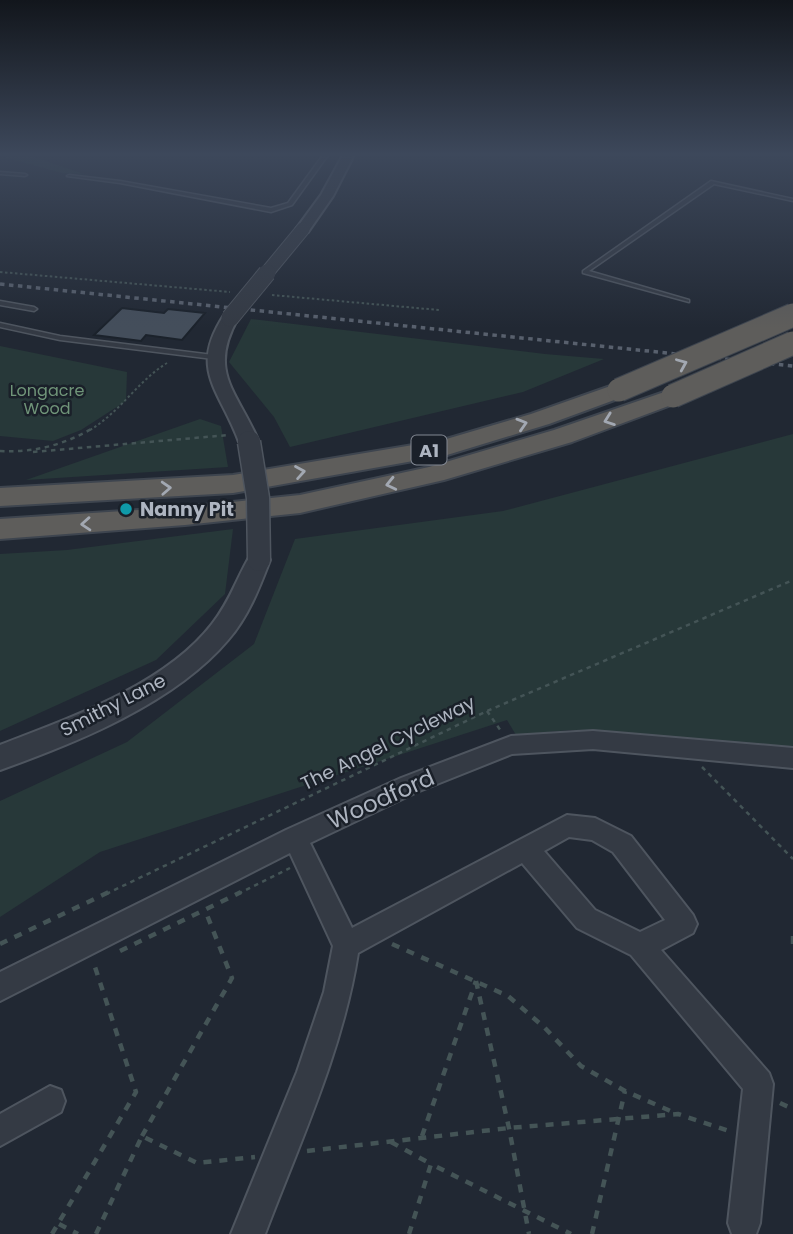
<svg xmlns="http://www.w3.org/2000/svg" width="793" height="1234" viewBox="0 0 793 1234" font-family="Poppins,sans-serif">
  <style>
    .green { fill: #273839 }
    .building { fill: #444e5b; stroke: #1b222b; stroke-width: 2 }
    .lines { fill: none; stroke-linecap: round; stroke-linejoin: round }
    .service-casing { stroke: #4e555f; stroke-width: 3 }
    .minor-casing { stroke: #4e555f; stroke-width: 4 }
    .tertiary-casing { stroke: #4e555f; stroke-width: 4 }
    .trunk-casing { stroke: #3e454f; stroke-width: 4 }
    .path-far2 { stroke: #445456; stroke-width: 2; stroke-dasharray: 2.5 2.5; stroke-linecap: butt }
    .path-far1 { stroke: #445456; stroke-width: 2.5; stroke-dasharray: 4.5 4.5; stroke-linecap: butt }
    .path { stroke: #445456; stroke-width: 4.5; stroke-dasharray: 8 8; stroke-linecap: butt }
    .service { fill: #343a44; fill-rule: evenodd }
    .minor { fill: #343a44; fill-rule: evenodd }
    .tertiary { fill: #343a44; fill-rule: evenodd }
    .trunk { fill: #5e5d5b; fill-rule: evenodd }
    .rail { stroke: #58606d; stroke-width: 3.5; stroke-dasharray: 4.5 4.5; stroke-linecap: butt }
    .tertiary-bridge-far2-casing { stroke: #4e555f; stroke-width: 15; stroke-linecap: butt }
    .tertiary-bridge-far1-casing { stroke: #4e555f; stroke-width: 19; stroke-linecap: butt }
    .tertiary-bridge-casing { stroke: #4e555f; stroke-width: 25; stroke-linecap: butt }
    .trunk-bridge-casing { stroke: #3e454f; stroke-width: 25; stroke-linecap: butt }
    .tertiary-bridge-far2 { stroke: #343a44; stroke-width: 13 }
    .tertiary-bridge-far1 { stroke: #343a44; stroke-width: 17 }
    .tertiary-bridge { stroke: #343a44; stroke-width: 22 }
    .trunk-bridge { stroke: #5e5d5b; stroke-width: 23 }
    .oneway { stroke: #a2a8b2 }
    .culture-dot { fill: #0f9aa8; stroke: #1a2029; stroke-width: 2.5 }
    .labels { text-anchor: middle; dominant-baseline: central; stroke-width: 5; stroke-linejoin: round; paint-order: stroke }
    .far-park-label { font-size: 16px; fill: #709579; stroke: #1a2029 }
    .shield { fill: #1a2029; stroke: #828893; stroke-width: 2 }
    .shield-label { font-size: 18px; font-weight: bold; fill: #aeb5c1 }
    .poi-label { font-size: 19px; font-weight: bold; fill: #aeb5c1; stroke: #1a2029; text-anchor: start }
    .street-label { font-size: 19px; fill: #aeb5c1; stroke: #1a2029 }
    .near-street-label { font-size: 23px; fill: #aeb5c1; stroke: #1a2029 }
  </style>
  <rect width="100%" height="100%" fill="#212833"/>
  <g class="green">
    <path d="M28,155L84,174L62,173L0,156Z"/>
    <path d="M251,319L545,354L604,359L523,392L290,447L274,417L229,362Z"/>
    <path d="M0,346L127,372L126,401L81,430L53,441L0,436Z"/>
    <path d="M200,419L221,426L228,467L26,480Z"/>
    <path d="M793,434V748L570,730L516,735L507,720L100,852L0,917V801L127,742L254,644L295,539L503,511Z"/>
    <path d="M233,529L225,594L156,660L0,731V554L67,550Z"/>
  </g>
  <path class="building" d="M122,308L164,313L168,309L205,313L182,340L146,335L141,341L94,335Z"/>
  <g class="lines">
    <defs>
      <g id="service">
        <path d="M323,155H328L292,205L271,212L120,183L67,176L69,175L120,181L271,208L288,203Z"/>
        <path d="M0,172L25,174L27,175L25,176L0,174Z"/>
        <path d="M711,181L793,199V201L714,184L589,271L689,300V302L583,273V271Z"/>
        <path d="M0,301L34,307L37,309L34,311L0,305Z"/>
        <path d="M0,323L60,336L213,355L216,357L213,359L60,340L0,327Z"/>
      </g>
      <g id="minor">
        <path d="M593,731L793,748V768L593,749L512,754L417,792L310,843L352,928L567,815L595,818L631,836L693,915L697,924L693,933L661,950L769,1073L773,1084L760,1223L756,1234H732L728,1223L743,1089L631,955L577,928L522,863L358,953C343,1050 300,1142 265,1234H231L297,1072L324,992L333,946L290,853L0,1001V972L286,830L401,778L511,736ZM569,837L592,840L613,852L665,920L640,932L595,910L544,851Z"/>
        <path d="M50,1086L61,1090L65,1101L61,1112L0,1146V1114Z"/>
      </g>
      <g id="tertiary">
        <path d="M343,155H354L333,196L308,232H298L296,229L321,195Z"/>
        <path d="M230,313L238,318C207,373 238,392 259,442L249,448L239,442C220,390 188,370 224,315Z"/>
        <path d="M259,552L267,554L270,560C259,589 248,617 228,640C175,703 76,743 0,770V745C70,718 165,685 212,624C231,600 236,579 251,554Z"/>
      </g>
      <g id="trunk">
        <path d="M619,383L628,385L631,390L628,395L549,424L447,455L233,493L0,506V488L233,475L443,440L531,414Z"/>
        <path d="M673,389L682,391L685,396L682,401L572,442L444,480L300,513L185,525L0,539V519L185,507L300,495L429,467L554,430Z"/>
      </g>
    </defs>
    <use href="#service" class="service-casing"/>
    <use href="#minor" class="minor-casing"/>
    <use href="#tertiary" class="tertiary-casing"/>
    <use href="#trunk" class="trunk-casing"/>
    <g class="path-far2">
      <path d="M0,272L230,292"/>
      <path d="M272,295L439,310"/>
      <path d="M90,430C120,412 138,381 167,363"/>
    </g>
    <g class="path-far1">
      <path d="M0,451C33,453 64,445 93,428"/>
      <path d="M33,452L229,435"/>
      <path d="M487,711L501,731"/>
      <path d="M702,767L793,859"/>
      <path d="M106,894L487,711L793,580"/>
      <path d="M238,894L290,868"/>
    </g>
    <g class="path">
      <path d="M793,936V947"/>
      <path d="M0,944L109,892"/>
      <path d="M392,944L508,996L544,1027L581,1066L625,1091L675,1113"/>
      <path d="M120,951L241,892"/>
      <path d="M476,981L509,1128L529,1234"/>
      <path d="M780,1103L793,1109"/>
      <path d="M142,1136L232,978L205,910"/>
      <path d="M422,1136L476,981"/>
      <path d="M391,1142L431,1164"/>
      <path d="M307,1151L509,1128L678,1114L729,1131"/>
      <path d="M59,1224L78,1234"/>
      <path d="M52,1234L136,1092L94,964"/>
      <path d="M96,1234L142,1136L197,1163L255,1157"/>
      <path d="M409,1234L431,1164L571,1234"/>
      <path d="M592,1234L625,1091"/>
    </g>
    <use href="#service" class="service"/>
    <use href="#minor" class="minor"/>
    <use href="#tertiary" class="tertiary"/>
    <use href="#trunk" class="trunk"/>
    <path class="rail" d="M0,284L793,366"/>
    <defs>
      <path id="tertiary-bridge-far2" d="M265,275L303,229"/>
      <path id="tertiary-bridge-far1" d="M230,318L267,273"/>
      <path id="tertiary-bridge" d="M249,442L258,498L259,560"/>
      <g id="trunk-bridge">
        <path d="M619,390L793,315"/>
        <path d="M673,396L793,343"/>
      </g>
    </defs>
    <use href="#tertiary-bridge-far2" class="tertiary-bridge-far2-casing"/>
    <use href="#tertiary-bridge-far1" class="tertiary-bridge-far1-casing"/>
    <use href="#tertiary-bridge" class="tertiary-bridge-casing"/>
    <use href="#trunk-bridge" class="trunk-bridge-casing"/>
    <use href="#tertiary-bridge-far2" class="tertiary-bridge-far2"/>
    <use href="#tertiary-bridge-far1" class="tertiary-bridge-far1"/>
    <use href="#tertiary-bridge" class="tertiary-bridge"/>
    <use href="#trunk-bridge" class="trunk-bridge"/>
  </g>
  <defs><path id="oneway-chevron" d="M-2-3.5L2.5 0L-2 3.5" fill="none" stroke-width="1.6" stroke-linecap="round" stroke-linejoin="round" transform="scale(1.75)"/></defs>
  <g class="oneway">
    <use href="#oneway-chevron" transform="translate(682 364) rotate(-23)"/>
    <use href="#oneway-chevron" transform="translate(609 420) rotate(160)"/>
    <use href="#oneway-chevron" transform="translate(522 424) rotate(-17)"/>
    <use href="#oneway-chevron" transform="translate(300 472) rotate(-10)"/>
    <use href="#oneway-chevron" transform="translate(391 484) rotate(167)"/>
    <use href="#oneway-chevron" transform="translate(166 488) rotate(-3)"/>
    <use href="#oneway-chevron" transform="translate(86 524) rotate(176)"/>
  </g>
  <linearGradient id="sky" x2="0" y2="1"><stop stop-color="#12161c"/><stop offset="0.47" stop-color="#3d485b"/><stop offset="1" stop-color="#3d485b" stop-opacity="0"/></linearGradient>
  <rect width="793" height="328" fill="url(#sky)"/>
  <circle class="culture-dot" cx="126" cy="509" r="7"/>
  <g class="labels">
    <g class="far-park-label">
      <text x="47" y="390">Longacre<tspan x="47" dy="18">Wood</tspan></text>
    </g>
    <rect class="shield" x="411.5" y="435.5" width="35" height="29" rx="5"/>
    <g class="shield-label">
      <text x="429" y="450">A1</text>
    </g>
    <g class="poi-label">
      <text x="140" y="509">Nanny Pit</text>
    </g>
    <g class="street-label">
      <text transform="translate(113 705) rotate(-27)">Smithy Lane</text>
      <text transform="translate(388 743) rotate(-26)">The Angel Cycleway</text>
    </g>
    <g class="near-street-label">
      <text transform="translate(381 799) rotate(-24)">Woodford</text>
    </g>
  </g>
</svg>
